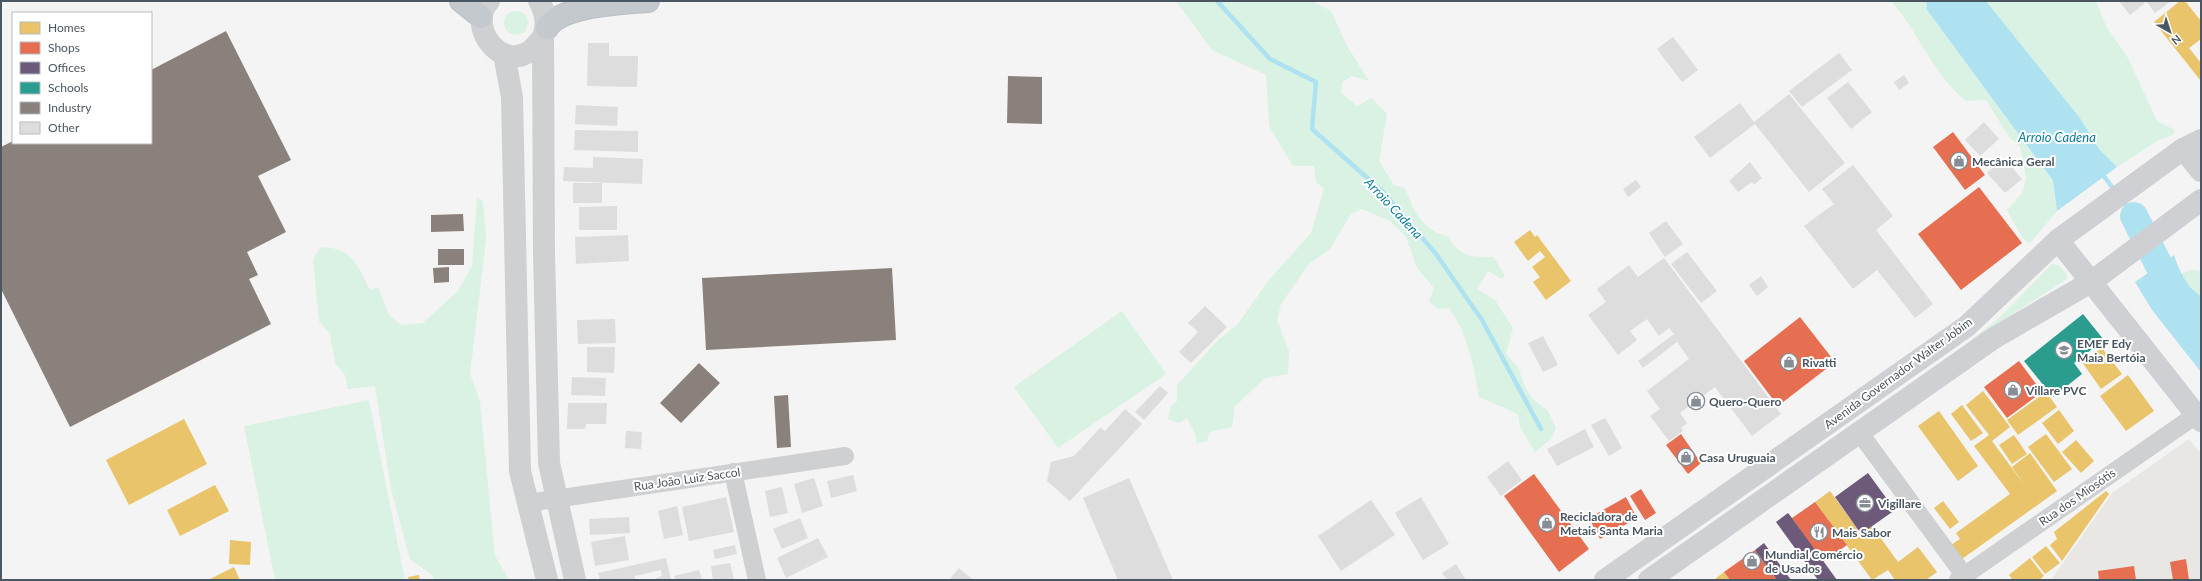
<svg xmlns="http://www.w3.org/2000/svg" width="2202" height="581" viewBox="0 0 2202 581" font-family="Lato,sans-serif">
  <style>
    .commercial { fill: #e8e7e3 }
    .green { fill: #d9f2e3 }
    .water { fill: #aee2f0 }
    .homes { fill: #e9c46a }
    .shops { fill: #e76f51 }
    .offices { fill: #6d597a }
    .schools { fill: #2a9d8f }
    .industry { fill: #8a817c }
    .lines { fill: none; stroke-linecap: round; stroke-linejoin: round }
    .stream { stroke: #aee2f0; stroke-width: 4.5 }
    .river { stroke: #aee2f0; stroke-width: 28 }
    .building { fill: #ddddde }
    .trunk-casing { stroke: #b9bec3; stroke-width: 24 }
    .minor { stroke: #ced0d2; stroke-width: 18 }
    .tertiary { stroke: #ced0d2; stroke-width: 22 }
    .secondary { stroke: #ced0d4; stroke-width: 22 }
    .trunk { stroke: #c4c9cd; stroke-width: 22 }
    .labels { text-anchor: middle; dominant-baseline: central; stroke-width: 4; stroke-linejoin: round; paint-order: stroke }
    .poi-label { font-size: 12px; font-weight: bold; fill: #4a5661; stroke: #fff; text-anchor: start }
    .street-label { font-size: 12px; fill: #4a5661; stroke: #fff }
    .water-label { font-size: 13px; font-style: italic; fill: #0c7c9b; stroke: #fff }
  </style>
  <rect width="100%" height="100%" fill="#f4f4f4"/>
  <path class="commercial" d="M2189,439L2201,454V580H2051L2112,493Z"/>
  <g class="green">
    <path d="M1176,1H1312L1331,11L1347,46L1369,81L1352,76L1342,82L1341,93L1357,106L1372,98L1387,114L1379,161L1394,185L1405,188C1414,210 1421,230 1447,236C1460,256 1470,258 1493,257L1505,275L1502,279L1488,271L1477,289L1495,300L1513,328L1506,354L1518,367L1525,387L1533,399L1548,411L1556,428L1551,439L1535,452L1520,427L1518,414L1479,397C1474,366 1467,333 1449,308L1438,309L1429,302L1434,288L1417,268L1406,237L1390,221L1362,209L1351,214L1330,249L1309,264L1281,304L1277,320L1289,351L1288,374L1265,378L1235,406L1232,427L1209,432L1207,441L1197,444L1195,434L1187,418L1179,423L1168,419L1171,406L1177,401V385L1218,340L1237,325L1269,280L1311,233L1324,189L1316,182L1314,166H1293L1269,126L1266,75L1212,50Z"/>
    <path d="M1891,1H1926L1927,10L2053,182L2057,211L2030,243L2023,239L2007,210L2023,192L2026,177L2023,161L2020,147L2009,137L1986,100L1966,101C1933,75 1919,32 1891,1Z"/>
    <path d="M1986,1H2096L2106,26L2128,58L2157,121L2175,130L2173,135L2157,141L2117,167L2099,149L2080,118Z"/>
    <circle cx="516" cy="23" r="12"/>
    <path d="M477,197L483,202L486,240L470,374L480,402L495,556L509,580H433V576L410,559L391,489L375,386L348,389L345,375L335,363L330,334L319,321L313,259L321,247C353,248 357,265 370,290L378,287L389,315L401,325L423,323L458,291L472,266Z"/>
    <path d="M2052,264L2058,265L2066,273L2067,279L1966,344L1999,318Z"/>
    <path d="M2191,270L2201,271V296L2196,293L2180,274Z"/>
    <path d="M1122,311L1166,374L1058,448L1014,387Z"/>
    <path d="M369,400L405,580H275L244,426Z"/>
  </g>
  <g class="water">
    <path d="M1926,1H1986L2080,118L2099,149L2117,167L2057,211L2053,181L1927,10Z"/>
    <path d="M2174,255C2179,270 2186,287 2201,296V372L2152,310L2135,282Z"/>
  </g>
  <g class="homes">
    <path d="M2180,1H2185L2201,21V39L2189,48L2201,63V81L2154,22Z"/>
    <path d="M1530,230L1535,237L1537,235L1571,281L1546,300L1533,282L1540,277L1532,267L1545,257L1540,251L1528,261L1514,242Z"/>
    <path d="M2102,348L2122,374L2101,389L2082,362Z"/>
    <path d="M2128,375L2154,411L2126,431L2100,396Z"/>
    <path d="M1983,391L2010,427L1992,441L2026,487L2012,467L2030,453L2057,491L1962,559L1951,545L1960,539L1956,533L2010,494L1974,446L1989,435L1966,405Z"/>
    <path d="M2046,392L2057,407L2018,435L2007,420Z"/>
    <path d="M1962,405L1983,433L1971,441L1951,414Z"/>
    <path d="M2059,410L2074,431L2058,444L2042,423Z"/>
    <path d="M1939,411L1978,466L1958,481L1918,426Z"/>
    <path d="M184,419L207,464L129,505L106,460Z"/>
    <path d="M2046,434L2072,469L2054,482L2028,447Z"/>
    <path d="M2014,435L2027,454L2012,464L1999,445Z"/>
    <path d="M2076,440L2094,461L2081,473L2062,452Z"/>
    <path d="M215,485L229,511L180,536L167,510Z"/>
    <path d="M1830,491L1861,534L1872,526L1898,562L1918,547L1937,572L1926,580H1895L1888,570L1872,580L1815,502Z"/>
    <path d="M2106,491L2109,494L2062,561L2050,545L2057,539L2054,532Z"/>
    <path d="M1943,501L1959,522L1950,529L1934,508Z"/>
    <path d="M230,540L251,542L250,565L229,564Z"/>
    <path d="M2046,546L2060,563L2045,574L2032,557Z"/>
    <path d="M2030,558L2044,576L2039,580H2013L2009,575Z"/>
    <path d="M234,567L240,580H208Z"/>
    <path d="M1724,572L1730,580H1716L1715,579Z"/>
    <path d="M419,575L420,580H409L408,577Z"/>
  </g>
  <g class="shops">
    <path d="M1953,132L1985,175L1965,190L1933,147Z"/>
    <path d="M1979,187L2022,243L1961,290L1918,234Z"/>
    <path d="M1800,317L1835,362L1778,406L1744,361Z"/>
    <path d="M2019,361L2042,392L2007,418L1984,387Z"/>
    <path d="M1681,434L1701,463L1688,474L1666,445Z"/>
    <path d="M1534,474L1589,549L1559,572L1504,496Z"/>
    <path d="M1641,489L1656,513L1645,520L1630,496Z"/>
    <path d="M1626,497L1637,518L1600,539L1589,518Z"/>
    <path d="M1815,502L1847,545L1823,562L1792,518Z"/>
    <path d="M1755,550L1777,580H1730L1724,572Z"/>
    <path d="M2186,559L2189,580H2173L2170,562Z"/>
    <path d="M2134,566L2136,580H2099L2098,571Z"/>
  </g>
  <g class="offices">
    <path d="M1868,473L1895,510L1861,534L1835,497Z"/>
    <path d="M1788,513L1792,518L1837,580H1818L1776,522Z"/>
    <path d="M1764,543L1791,580H1777L1755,550Z"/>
  </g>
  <path class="schools" d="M2083,314L2104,340L2074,363L2082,374L2053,397L2024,361Z"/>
  <g class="industry">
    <path d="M226,31L291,160L258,176L286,232L247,252L258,275L249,279L271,324L70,427L1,289V147L13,141V143H151V70Z"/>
    <path d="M1008,76L1042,77V124L1007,123Z"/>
    <path d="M463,214L464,231L431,232V215Z"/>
    <rect x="438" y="249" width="26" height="16"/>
    <path d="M449,267V282L434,283L433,268Z"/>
    <path d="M892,268L896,340L706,350L702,278Z"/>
    <path d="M699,363L720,383L681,423L660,403Z"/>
    <path d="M788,395L791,447L777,448L774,396Z"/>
  </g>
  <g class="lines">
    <g class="stream">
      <path d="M1217,1L1270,59L1316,82L1312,129L1382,191L1436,254L1482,320L1541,429"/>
      <path d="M2100,171L2115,191"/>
      <path d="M2122,200L2134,216"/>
    </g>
    <path class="river" d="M2134,216L2167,281L2201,327"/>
  </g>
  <g class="building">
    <path d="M2119,1H2143L2145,3L2130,15Z"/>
    <path d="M2146,1H2171L2155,13Z"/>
    <path d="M1673,37L1698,70L1682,82L1657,49Z"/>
    <path d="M588,43H609V56H638L637,87L587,86Z"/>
    <path d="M1839,53L1852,70L1802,107L1789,91Z"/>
    <path d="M1904,75L1909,83L1899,90L1894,82Z"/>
    <path d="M1848,82L1872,112L1851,129L1827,98Z"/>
    <path d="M1789,94L1845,163L1809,192L1755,124L1710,158L1694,137L1740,103L1754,122Z"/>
    <path d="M576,105L618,107L617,126L575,124Z"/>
    <path d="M1984,122L1999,139L1980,156L1965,140Z"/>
    <path d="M575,130L638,131V152L574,150Z"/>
    <path d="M593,157L643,159L642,184L563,181L564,167L593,168Z"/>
    <path d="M2004,158L2022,179L2005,193L1987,173Z"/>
    <path d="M1750,162L1762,178L1754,185L1752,182L1738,192L1729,181Z"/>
    <path d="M1853,165L1893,216L1876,230L1933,304L1915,318L1877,270L1853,289L1804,226L1834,204L1822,189Z"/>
    <path d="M1636,180L1641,187L1628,197L1623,189Z"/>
    <rect x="573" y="183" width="29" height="20"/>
    <path d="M617,206V230H579V207Z"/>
    <path d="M1666,221L1683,244L1665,257L1649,233Z"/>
    <path d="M628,235L629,261L576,264L575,237Z"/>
    <path d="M1687,252L1717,291L1701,303L1671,264Z"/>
    <path d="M1664,258L1781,414L1752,436L1715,387L1680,413L1687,423L1681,428L1683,431L1669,441L1650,416L1660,409L1647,391L1689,359L1677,342L1643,368L1638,361L1674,334L1669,328L1659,336L1647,319L1630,331L1637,340L1618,355L1588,315L1606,302L1597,289L1629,265L1638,277Z"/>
    <path d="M1761,276L1768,287L1757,296L1749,285Z"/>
    <path d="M1205,306L1227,327L1191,363L1179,352L1198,332L1188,323Z"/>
    <path d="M615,319L616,343L578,344L577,320Z"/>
    <path d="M1543,336L1558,365L1543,372L1528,343Z"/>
    <path d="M587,347H615L614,373L587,372Z"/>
    <path d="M572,377L606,378L605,396L571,395Z"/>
    <path d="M1160,386L1168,393L1144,420L1135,412Z"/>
    <path d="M568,403H607L606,424H586L585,429H567Z"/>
    <path d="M1125,409L1142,424L1070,501L1047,481L1051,462L1074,456L1100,428L1105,431Z"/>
    <path d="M1605,418L1622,448L1609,456L1591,425Z"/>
    <path d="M1585,429L1594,447L1557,466L1547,449Z"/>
    <path d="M626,431L642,432L641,449L625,448Z"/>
    <path d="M1508,461L1522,480L1501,496L1487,477Z"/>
    <path d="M853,475L857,491L831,498L827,481Z"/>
    <path d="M814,478L823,506L802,513L794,484Z"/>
    <path d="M1129,478L1173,580H1118L1083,498Z"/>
    <path d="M782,487L788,513L770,517L765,491Z"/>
    <path d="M726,497L734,532L689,541L682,507Z"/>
    <path d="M1421,497L1449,544L1423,560L1395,513Z"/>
    <path d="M1371,500L1395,535L1341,571L1318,536Z"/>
    <path d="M677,506L683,535L664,539L658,511Z"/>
    <path d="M629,517L630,533L590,535L589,519Z"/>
    <path d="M800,518L808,538L782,549L773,529Z"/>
    <path d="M625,536L629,560L595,566L591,542Z"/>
    <path d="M818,538L828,557L786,578L777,558Z"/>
    <path d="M735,545L737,554L715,559L713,550Z"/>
    <path d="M666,558L671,580H656V578L662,576L661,570L635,576V580H600L598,573Z"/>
    <path d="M730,563L734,580H713L711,566Z"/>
    <path d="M1456,564L1466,580H1447L1442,573Z"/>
    <path d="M959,568L973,580H949Z"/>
    <path d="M699,570L702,580H675L674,576Z"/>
  </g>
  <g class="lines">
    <defs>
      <g id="trunk">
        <path d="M461,1L481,17"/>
        <path d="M547,28C561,5 623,3 648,1"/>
      </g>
    </defs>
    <use href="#trunk" class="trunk-casing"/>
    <g class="minor">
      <path d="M1859,432L1964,575"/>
      <path d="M733,472L757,580"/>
      <path d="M528,503L845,456"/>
      <path d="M1958,580L2196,415"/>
    </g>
    <g class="tertiary">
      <path d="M489,1C466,26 501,72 530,51C535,47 539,42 543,37"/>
      <path d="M539,1C546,13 548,24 543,37L544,253L549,463L575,580"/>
      <path d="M504,54L512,97L520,471L547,580"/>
    </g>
    <g class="secondary">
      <path d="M2183,149L2201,171"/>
      <path d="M2058,240L2201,421"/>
      <path d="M1605,580L1967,326L2058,240L2183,149L2201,140"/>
      <path d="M1649,580L1994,338L2091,282L2201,200"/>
    </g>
    <use href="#trunk" class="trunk"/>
  </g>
  <defs>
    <symbol id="shop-ring" viewBox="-11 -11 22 22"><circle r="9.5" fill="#fff" stroke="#868d94" stroke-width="1.5"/><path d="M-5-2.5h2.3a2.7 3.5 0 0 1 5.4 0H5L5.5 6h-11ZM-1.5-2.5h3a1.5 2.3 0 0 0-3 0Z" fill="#868d94"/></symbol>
    <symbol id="school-ring" viewBox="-11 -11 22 22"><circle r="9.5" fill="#fff" stroke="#868d94" stroke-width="1.5"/><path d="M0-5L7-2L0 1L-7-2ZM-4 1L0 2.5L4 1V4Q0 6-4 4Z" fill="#868d94"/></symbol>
    <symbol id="office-ring" viewBox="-11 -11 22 22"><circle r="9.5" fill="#fff" stroke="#868d94" stroke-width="1.5"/><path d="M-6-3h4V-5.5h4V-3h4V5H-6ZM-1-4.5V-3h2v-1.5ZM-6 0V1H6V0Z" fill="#868d94"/></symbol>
    <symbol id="restaurant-ring" viewBox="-11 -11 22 22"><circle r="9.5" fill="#fff" stroke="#868d94" stroke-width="1.5"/><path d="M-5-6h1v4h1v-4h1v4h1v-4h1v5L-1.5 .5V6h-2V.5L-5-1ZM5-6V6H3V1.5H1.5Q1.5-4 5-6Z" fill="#868d94"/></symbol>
  </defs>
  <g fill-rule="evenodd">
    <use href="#shop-ring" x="1949" y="151" width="20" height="20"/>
    <use href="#school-ring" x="2054" y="340" width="20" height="20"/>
    <use href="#shop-ring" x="1779" y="352" width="20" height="20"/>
    <use href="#shop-ring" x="2003" y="380" width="20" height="20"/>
    <use href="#shop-ring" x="1686" y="391" width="20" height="20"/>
    <use href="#shop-ring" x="1676" y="447" width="20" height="20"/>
    <use href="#office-ring" x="1855" y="493" width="20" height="20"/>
    <use href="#shop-ring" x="1537" y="513" width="20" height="20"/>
    <use href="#restaurant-ring" x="1809" y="522" width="20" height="20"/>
    <use href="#shop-ring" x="1742" y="551" width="20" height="20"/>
  </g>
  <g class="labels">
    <g class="poi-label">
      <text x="1972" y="161">Mecânica Geral</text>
      <text x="2077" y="343">EMEF Edy<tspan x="2077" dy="14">Maia Bertóia</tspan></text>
      <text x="1802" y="362">Rivatti</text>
      <text x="2026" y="390">Villare PVC</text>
      <text x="1709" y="401">Quero-Quero</text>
      <text x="1699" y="457">Casa Uruguaia</text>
      <text x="1878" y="503">Vigillare</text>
      <text x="1560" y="516">Recicladora de<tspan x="1560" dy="14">Metais Santa Maria</tspan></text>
      <text x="1832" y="532">Mais Sabor</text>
      <text x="1765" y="554">Mundial Comércio<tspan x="1765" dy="14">de Usados</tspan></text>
    </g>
    <g class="street-label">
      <text transform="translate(1898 373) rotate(-36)">Avenida Governador Walter Jobim</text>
      <text transform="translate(687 479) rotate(-8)">Rua João Luiz Saccol</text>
      <text transform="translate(2077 497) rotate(-35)">Rua dos Miosótis</text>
    </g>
    <g class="water-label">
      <text x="2057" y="137">Arroio Cadena</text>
      <text transform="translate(1394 208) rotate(47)">Arroio Cadena</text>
    </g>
  </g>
  <rect width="2202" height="581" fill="none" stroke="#4a5661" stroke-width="4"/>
  <rect x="12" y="12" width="140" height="132" fill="#ffffff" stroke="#b7bbc0"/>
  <rect x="20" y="22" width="20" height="12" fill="#e9c46a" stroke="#b7bbc0"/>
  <text x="48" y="32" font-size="12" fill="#4a5661">Homes</text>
  <rect x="20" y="42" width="20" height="12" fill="#e76f51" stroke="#b7bbc0"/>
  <text x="48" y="52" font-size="12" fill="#4a5661">Shops</text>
  <rect x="20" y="62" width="20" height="12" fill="#6d597a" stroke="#b7bbc0"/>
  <text x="48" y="72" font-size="12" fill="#4a5661">Offices</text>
  <rect x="20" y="82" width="20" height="12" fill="#2a9d8f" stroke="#b7bbc0"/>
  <text x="48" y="92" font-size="12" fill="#4a5661">Schools</text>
  <rect x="20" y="102" width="20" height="12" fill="#8a817c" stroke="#b7bbc0"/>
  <text x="48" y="112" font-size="12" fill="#4a5661">Industry</text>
  <rect x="20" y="122" width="20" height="12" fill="#ddddde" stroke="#b7bbc0"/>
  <text x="48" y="132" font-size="12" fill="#4a5661">Other</text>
  <g transform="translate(2170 32) rotate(141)" stroke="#ffffff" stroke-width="3" paint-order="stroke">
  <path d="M0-3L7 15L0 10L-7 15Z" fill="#4a5661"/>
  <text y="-6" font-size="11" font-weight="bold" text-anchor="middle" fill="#4a5661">N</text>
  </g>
</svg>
